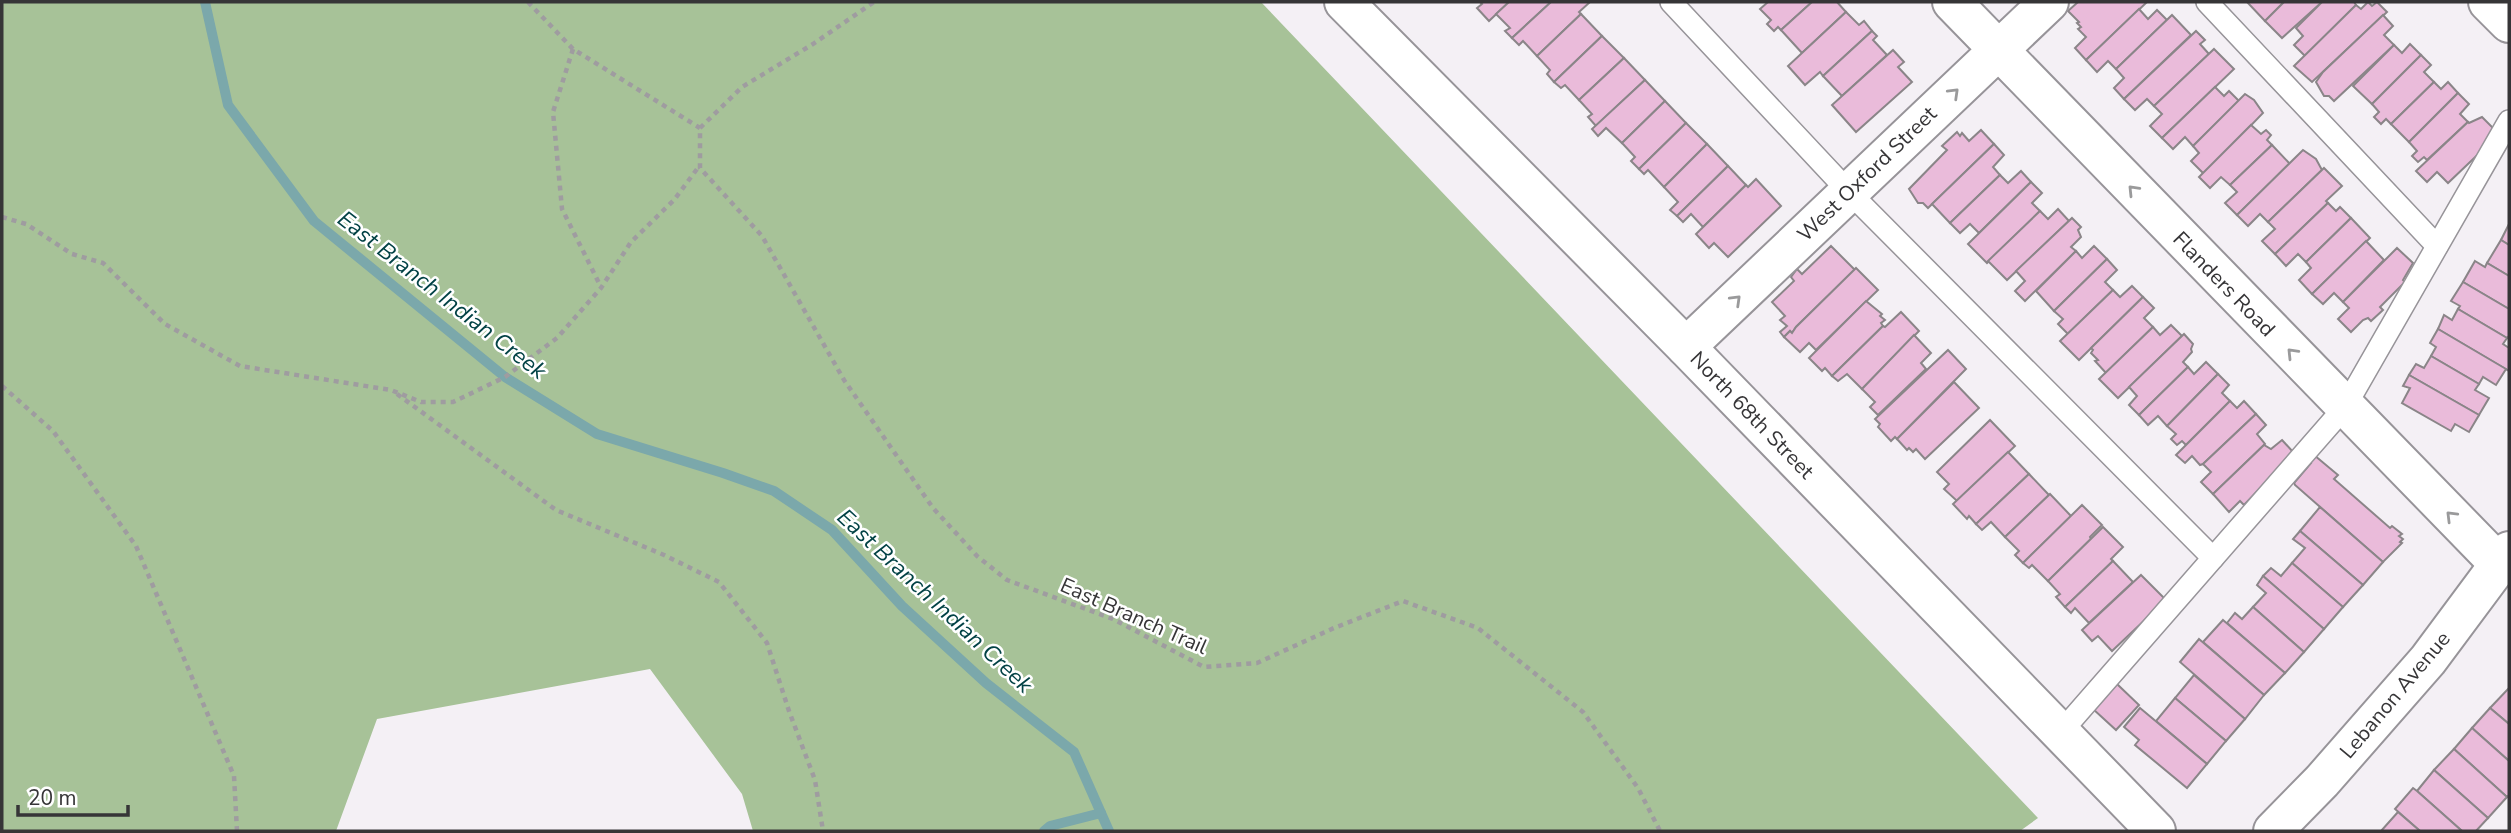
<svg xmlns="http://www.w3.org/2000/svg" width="2511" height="833" viewBox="0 0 2511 833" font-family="'Nunito Sans',sans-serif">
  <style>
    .forest { fill: #a7c298 }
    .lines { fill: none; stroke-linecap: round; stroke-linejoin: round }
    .stream { stroke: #7ba8ab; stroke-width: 10 }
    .building { fill: #eabbda; stroke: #8a8588; stroke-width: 2 }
    .service-casing { stroke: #979499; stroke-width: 24 }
    .minor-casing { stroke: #979499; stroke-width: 42 }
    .path { stroke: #9f9ca0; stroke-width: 4.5; stroke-dasharray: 5 5; stroke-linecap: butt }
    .service { stroke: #fff; stroke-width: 21 }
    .minor { stroke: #fff; stroke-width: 38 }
    .oneway { stroke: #9a9a9b }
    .labels { text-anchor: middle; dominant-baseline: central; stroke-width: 5; stroke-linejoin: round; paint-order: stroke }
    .street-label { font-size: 21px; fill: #363537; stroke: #fff }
    .water-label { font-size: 23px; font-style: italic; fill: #024245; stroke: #fff }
  </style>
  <rect width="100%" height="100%" fill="#f4f0f5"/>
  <path class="forest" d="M2,2H1261L2038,818L2020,831H753L742,794L650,669L377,719L336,831H2Z"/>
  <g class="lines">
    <g class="stream">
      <path d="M205,2L228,105L314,221L505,377L597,434L723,473L774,491L832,530L902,606L986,683L1074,752L1109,831"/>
      <path d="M1044,831L1050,826L1101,813"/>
    </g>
  </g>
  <g class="building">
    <path d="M1480,2H1509L1489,21L1477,8L1482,4Z"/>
    <path d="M1509,2H1551L1512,38L1505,31L1510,28L1496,14Z"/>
    <path d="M1551,2H1590L1579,12L1581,14L1537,56L1523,41L1519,45L1512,38Z"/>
    <path d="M1768,2H1812L1781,30L1778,27L1774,31L1767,24L1771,20L1760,9Z"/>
    <path d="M1812,2H1837L1846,12L1802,53L1781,30Z"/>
    <path d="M2078,2H2147L2086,60L2075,48L2086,37L2078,29L2081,27L2077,23L2079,22L2068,11Z"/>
    <path d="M2247,2H2284L2265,21Z"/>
    <path d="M2284,2H2322L2282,38L2265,21Z"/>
    <path d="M2322,2H2354L2356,5L2305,56L2294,45L2303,36L2296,28Z"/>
    <path d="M2368,2L2372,6L2377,2L2387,12L2312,82L2294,66L2356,5L2361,9Z"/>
    <path d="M2139,9L2148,19L2157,10L2167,20L2116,69L2108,61L2097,72L2086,60Z"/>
    <path d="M1846,12L1859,25L1864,21L1872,31L1823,76L1820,72L1805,85L1788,66Z"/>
    <path d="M1581,14L1602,36L1554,82L1547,74L1550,70L1537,56Z"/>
    <path d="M2172,15L2191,35L2124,99L2114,88L2124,78L2116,69Z"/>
    <path d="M2383,15L2393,26L2384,35L2394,45L2334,101L2329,96H2324L2316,82L2323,72Z"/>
    <path d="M1872,31L1877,36L1873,40L1887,55L1842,96L1823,76Z"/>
    <path d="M2196,31L2205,40L2200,44L2209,54L2154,106L2147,99L2135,110L2124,99Z"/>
    <path d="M1602,36L1624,58L1579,100L1565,85L1561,88L1554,82Z"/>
    <path d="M2410,44L2421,55L2372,104L2353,86L2394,45L2402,53Z"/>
    <path d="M2214,49L2234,69L2162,138L2150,126L2162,114L2154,106Z"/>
    <path d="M1893,50L1904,62L1898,67L1912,82L1856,132L1832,105Z"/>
    <path d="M2421,55L2431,65L2424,72L2434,82L2391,124L2386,119L2381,124L2374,117L2379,112L2372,104Z"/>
    <path d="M1624,58L1645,80L1596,126L1588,117L1592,114L1579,100Z"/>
    <path d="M1645,80L1665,101L1622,143L1606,128L1598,136L1592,129Z"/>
    <path d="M2434,82L2441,89L2448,82L2458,93L2409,142L2391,124Z"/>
    <path d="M2215,87L2224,96L2229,91L2239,101L2193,146L2185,137L2173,149L2162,138Z"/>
    <path d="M2458,93L2469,104L2460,114L2468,122L2427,160L2424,157L2418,162L2412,156L2417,151L2409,142Z"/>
    <path d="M2245,94L2254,100L2263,113L2204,174L2191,161L2199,153L2193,146Z"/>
    <path d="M1665,101L1686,123L1639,169L1631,161L1635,157L1622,143Z"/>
    <path d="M2482,117L2494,129L2490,143L2448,183L2437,172L2427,182L2416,171L2468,122L2469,123Z"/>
    <path d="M1686,123L1707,144L1664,187L1648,170L1644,174L1639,169Z"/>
    <path d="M2251,125L2261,134L2266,130L2271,135L2267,140L2272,145L2230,185L2221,177L2210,188L2199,177Z"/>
    <path d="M1981,130L1994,144L1928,208L1923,203H1918L1909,189L1947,150L1942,146L1957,132L1960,136L1962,133L1969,141Z"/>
    <path d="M1707,144L1728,166L1677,216L1670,210L1678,202L1664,187Z"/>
    <path d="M1994,144L2004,155L1993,167L2000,175L1950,223L1932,204Z"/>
    <path d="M2272,145L2290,164L2237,215L2225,203L2237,192L2230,185Z"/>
    <path d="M2303,150L2316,159L2322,170L2268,222L2260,214L2248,226L2237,215Z"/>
    <path d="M1728,166L1746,185L1703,227L1691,214L1683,222L1677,216Z"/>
    <path d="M2324,168L2342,186L2326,201L2328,203L2275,254L2262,241L2275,229L2268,222Z"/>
    <path d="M2021,171L2031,182L1979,233L1970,224L1960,233L1950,223L2000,175L2008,183Z"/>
    <path d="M1756,179L1781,206L1728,257L1714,243L1709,248L1696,234L1746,185L1748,187Z"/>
    <path d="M2031,182L2042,193L2032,203L2040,211L1987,263L1968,244Z"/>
    <path d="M2328,203L2336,211L2340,207L2351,218L2306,262L2298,254L2286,266L2275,254Z"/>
    <path d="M2058,209L2069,221L2007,280L1988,261L2040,211L2048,219Z"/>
    <path d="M2072,218L2081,227L2078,230L2081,237L2071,247L2076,251L2025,301L2015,291L2025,281L2016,271Z"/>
    <path d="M2351,218L2370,238L2312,294L2299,280L2311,268L2306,262Z"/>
    <path d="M2509,224V245L2501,240Z"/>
    <path d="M2501,240L2509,245V276L2487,263Z"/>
    <path d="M2366,241L2384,260L2343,302L2334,293L2323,304L2312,294Z"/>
    <path d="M1831,246L1855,270L1796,327L1792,333L1790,331L1784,337L1780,332L1787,326L1780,320L1785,316L1772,302L1794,281L1791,277L1797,269L1802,274Z"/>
    <path d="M2094,246L2107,259L2054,311L2036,291L2076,251L2082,258Z"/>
    <path d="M2397,248L2413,263L2403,280L2405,282L2380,307L2383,310L2371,321L2368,318L2363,320L2351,332L2338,319L2349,308L2343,302Z"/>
    <path d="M2107,259L2117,270L2105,282L2113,290L2068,334L2058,324L2063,319L2054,311Z"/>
    <path d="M2475,261L2485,267L2487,263L2509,276V309L2463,282Z"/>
    <path d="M1856,268L1878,290L1816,350L1809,343L1800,352L1784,337L1790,331L1792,333L1796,327Z"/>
    <path d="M2463,282L2509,309V336L2507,338L2458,309L2460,306L2451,301Z"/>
    <path d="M2132,286L2143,297L2079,360L2060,341L2113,290L2120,297Z"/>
    <path d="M2143,297L2154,308L2144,318L2153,327L2106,373L2095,361L2098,360L2091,353L2093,350L2091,348Z"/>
    <path d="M1866,301L1882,314L1880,316L1885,320L1881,323L1883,326L1832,376L1825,368L1822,371L1809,358Z"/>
    <path d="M2458,309L2507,338L2503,344L2509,348V371L2438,329L2444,315L2452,320Z"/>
    <path d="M1901,312L1919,331L1862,389L1847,374L1838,381L1832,376L1883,326L1885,327Z"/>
    <path d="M2171,325L2182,336L2118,398L2099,379L2153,327L2160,335Z"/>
    <path d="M2438,329L2506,369L2496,385L2483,377L2479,384L2431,356L2436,347L2430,343Z"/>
    <path d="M2184,334L2193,344L2191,349L2192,352L2183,362L2188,367L2139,415L2129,405L2137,396L2129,387Z"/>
    <path d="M1914,335L1931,353L1921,363L1926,369L1878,415L1870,407L1875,402L1862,389Z"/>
    <path d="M1948,350L1966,369L1897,439L1895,437L1891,441L1878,427L1880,424L1875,419Z"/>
    <path d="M2431,356L2479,384L2475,390L2489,398L2479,415L2409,375L2416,364L2424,368Z"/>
    <path d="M2206,362L2218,374L2167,426L2158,416L2148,425L2139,415L2188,367L2194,374Z"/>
    <path d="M2218,374L2229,385L2222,393L2230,401L2186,445L2182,441L2177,445L2171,439L2176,434L2167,426Z"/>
    <path d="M2409,375L2479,415L2469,432L2455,424L2451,431L2402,403L2410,388L2403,386Z"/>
    <path d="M1954,382L1979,408L1925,459L1916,449L1913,452L1909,448L1907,450L1897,439Z"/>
    <path d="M2230,401L2237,408L2244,401L2256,414L2203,464L2200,465L2192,456L2185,463L2176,455Z"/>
    <path d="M2256,414L2266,425L2257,434L2265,444L2213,494L2201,482L2211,472L2203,464Z"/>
    <path d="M1990,420L2015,446L1957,501L1944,489L1949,484L1937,472Z"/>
    <path d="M2282,440L2294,453L2244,505L2240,501L2229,512L2213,494L2264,445L2271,449Z"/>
    <path d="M2008,452L2029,474L1976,524L1969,516L1967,519L1953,504Z"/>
    <path d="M2314,455L2338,475L2334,479L2390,528L2392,526L2402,534L2399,536L2403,539L2400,542L2402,543L2383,562L2295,485L2294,483L2311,463L2309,461Z"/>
    <path d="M2029,474L2049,495L2005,537L1991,522L1982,530L1976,524Z"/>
    <path d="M2050,494L2071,516L2023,563L2015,555L2019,551L2005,537Z"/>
    <path d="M2082,505L2102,525L2090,537L2091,539L2048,581L2032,565L2029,568L2023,563Z"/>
    <path d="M2320,507L2383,562L2363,585L2300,531Z"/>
    <path d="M2103,527L2123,547L2111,559L2113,561L2065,607L2056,597L2060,594L2048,581Z"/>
    <path d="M2300,531L2363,585L2343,607L2292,563L2305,548L2293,539Z"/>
    <path d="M2113,561L2133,582L2089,623L2075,608L2071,613L2065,607Z"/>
    <path d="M2292,563L2343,607L2324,629L2263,576L2271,568L2281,576Z"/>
    <path d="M2141,575L2166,600L2112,651L2098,636L2092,641L2082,630Z"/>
    <path d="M2263,576L2324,629L2304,652L2253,607L2266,593L2257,585Z"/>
    <path d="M2253,607L2304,652L2285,673L2227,623L2235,613L2242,619Z"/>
    <path d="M2223,620L2285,673L2264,695L2203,642Z"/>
    <path d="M2199,639L2264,695L2245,719L2180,662Z"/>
    <path d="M2194,675L2245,719L2226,741L2175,698Z"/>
    <path d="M2117,684L2139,705L2116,730L2093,709Z"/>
    <path d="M2509,688V724L2490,708Z"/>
    <path d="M2175,698L2226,741L2207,764L2156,721Z"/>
    <path d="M2140,708L2207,764L2187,788L2135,745L2139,740L2124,727Z"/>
    <path d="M2490,708L2509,724V761L2472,728Z"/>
    <path d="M2472,728L2509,761V795L2507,797L2454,749Z"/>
    <path d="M2454,749L2507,797L2488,818L2434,770Z"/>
    <path d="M2434,770L2488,818L2476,831H2462L2417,791Z"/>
    <path d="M2413,788L2417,791L2462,831H2420L2395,809Z"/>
    <path d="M2398,812L2420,831H2381Z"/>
  </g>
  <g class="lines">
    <defs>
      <g id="service">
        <path d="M1671,2L1849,192L2213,558"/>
        <path d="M2207,2L2437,246"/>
        <path d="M2061,732L2345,407L2509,121"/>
      </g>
      <g id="minor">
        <path d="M1344,2L1686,347L2156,831"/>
        <path d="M1952,2L2499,564"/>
        <path d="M2488,2L2509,23"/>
        <path d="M1686,347L2049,2"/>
        <path d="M2273,831L2322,781L2428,660L2509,551"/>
      </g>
    </defs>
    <use href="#service" class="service-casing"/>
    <use href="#minor" class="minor-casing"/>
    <g class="path">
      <path d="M528,2L573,49L700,128V168L762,236L844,380L933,508L977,556L1007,580L1113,619L1204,667L1257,663L1334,628L1403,601L1478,628L1583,712L1638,788L1660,831"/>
      <path d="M573,49L553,112L562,209L601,287"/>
      <path d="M700,128L742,87L813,44L874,2"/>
      <path d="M2,217L26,224L72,254L103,263L165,324L240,366L391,390L421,402H453L505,377L557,338L601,288L631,242L674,200L700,165"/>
      <path d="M2,386L53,431L136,546L234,776L237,831"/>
      <path d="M397,394L556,510L664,555L719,582L767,643L789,711L815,780L823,831"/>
    </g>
    <use href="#service" class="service"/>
    <use href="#minor" class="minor"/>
  </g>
  <defs><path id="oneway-chevron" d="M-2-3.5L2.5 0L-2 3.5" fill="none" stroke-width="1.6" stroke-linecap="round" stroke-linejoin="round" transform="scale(1.75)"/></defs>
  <g class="oneway">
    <use href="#oneway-chevron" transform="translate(1954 93) rotate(-44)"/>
    <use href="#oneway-chevron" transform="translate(2133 190) rotate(-134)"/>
    <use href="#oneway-chevron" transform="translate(1736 300) rotate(-44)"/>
    <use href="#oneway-chevron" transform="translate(2292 353) rotate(-134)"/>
    <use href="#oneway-chevron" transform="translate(2451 516) rotate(-135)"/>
  </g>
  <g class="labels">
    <g class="street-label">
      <text transform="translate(1867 174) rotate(-44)">West Oxford Street</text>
      <text transform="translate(2224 284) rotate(46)">Flanders Road</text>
      <text transform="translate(1752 415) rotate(46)">North 68th Street</text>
      <text transform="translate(1134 616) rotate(24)">East Branch Trail</text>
      <text transform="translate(2395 695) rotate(-50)">Lebanon Avenue</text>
    </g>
    <g class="water-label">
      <text transform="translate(442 295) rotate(38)">East Branch Indian Creek</text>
      <text transform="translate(935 601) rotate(43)">East Branch Indian Creek</text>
    </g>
  </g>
  <rect width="2511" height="833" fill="none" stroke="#363537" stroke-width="7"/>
  <path d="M18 805v10h110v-10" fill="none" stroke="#363537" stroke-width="3.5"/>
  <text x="28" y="805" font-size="21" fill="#363537" stroke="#ffffff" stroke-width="5" paint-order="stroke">20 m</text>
</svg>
